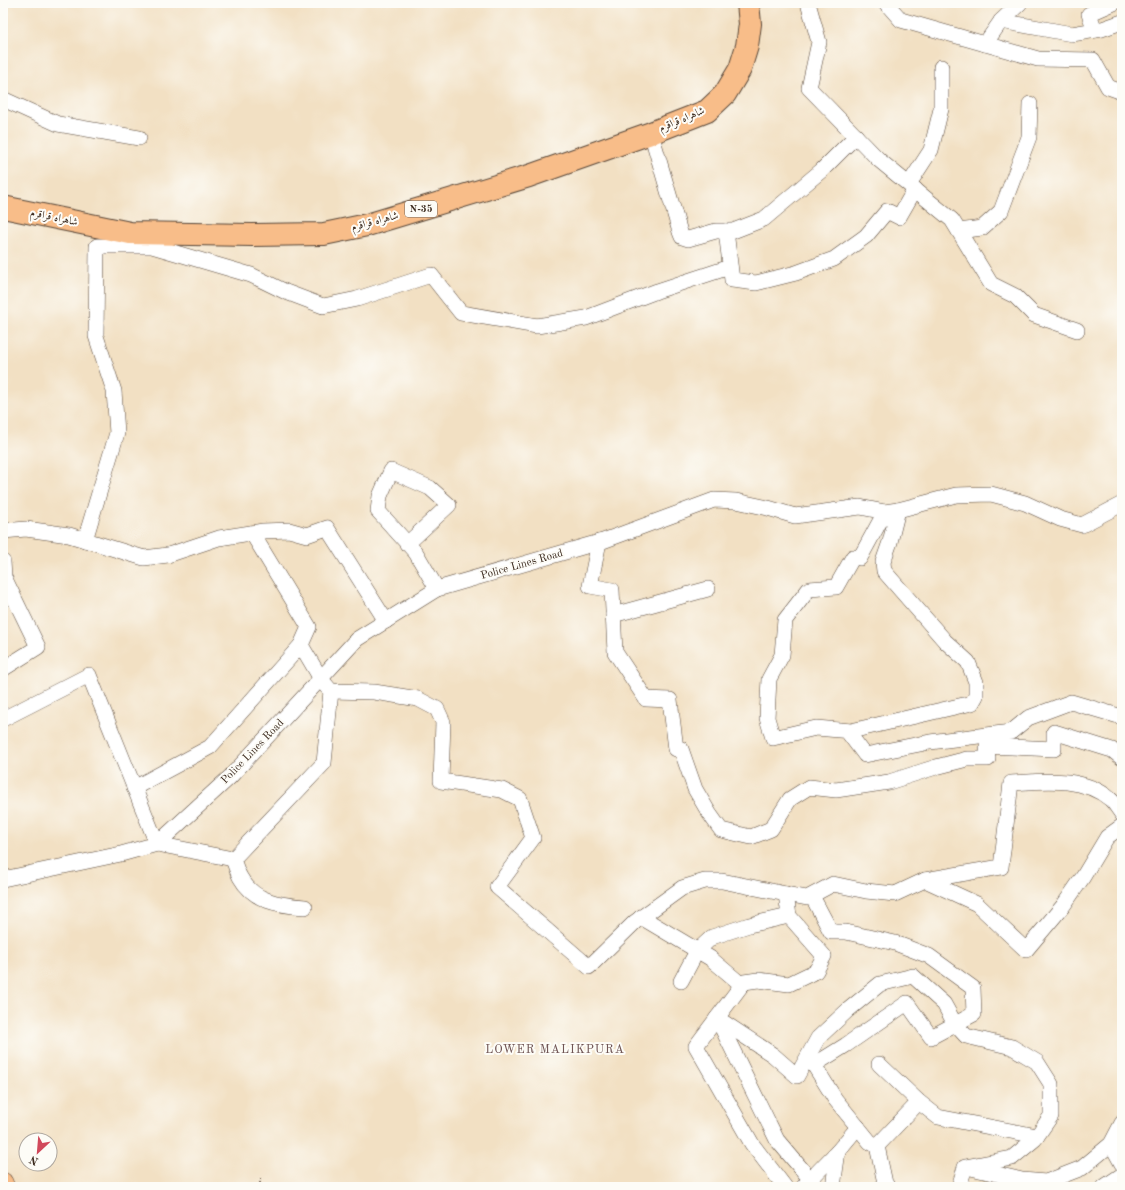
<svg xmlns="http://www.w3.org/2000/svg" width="1125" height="1190" viewBox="0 0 1125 1190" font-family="'Old Standard TT',Amiri,serif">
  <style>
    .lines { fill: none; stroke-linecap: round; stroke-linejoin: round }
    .minor-casing { stroke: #564537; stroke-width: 16 }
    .major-casing { stroke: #564537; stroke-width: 20 }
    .highway-casing { stroke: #564537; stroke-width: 24 }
    .path { stroke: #564537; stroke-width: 2; stroke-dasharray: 1 3; stroke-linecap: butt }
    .minor { stroke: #fff; stroke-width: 15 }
    .major { stroke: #f8bd89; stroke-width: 19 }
    .highway { stroke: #f8bd89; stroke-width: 22 }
    .labels { text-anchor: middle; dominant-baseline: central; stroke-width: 4; stroke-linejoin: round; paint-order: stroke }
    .shield { fill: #fdfcf7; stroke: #75695f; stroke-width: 1 }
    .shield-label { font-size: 10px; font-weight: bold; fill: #3b2a1e }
    .street-label { font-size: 11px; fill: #3b2a1e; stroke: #fdfcf7 }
    .neighbourhood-label { font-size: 12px; letter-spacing: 1px; fill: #705554; stroke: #fdfcf7 }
  </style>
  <rect width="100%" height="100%" fill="#fdfcf7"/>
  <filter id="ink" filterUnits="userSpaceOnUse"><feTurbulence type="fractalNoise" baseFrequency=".025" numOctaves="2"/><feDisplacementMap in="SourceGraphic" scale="8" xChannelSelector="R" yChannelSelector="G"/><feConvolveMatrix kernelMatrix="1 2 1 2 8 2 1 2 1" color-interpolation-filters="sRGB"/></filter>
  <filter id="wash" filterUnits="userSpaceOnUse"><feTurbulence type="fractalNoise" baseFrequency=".012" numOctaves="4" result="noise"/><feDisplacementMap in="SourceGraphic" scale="16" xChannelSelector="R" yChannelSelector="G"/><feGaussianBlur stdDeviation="0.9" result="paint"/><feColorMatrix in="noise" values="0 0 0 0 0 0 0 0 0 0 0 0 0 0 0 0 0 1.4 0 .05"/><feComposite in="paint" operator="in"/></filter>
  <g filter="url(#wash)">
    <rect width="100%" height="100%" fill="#f2e0c3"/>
  </g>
  <g filter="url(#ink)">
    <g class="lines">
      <defs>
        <g id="minor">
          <path d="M808,3L819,42L809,88L879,160L952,220L991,284L1015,296L1034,315L1077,330"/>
          <path d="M886,3L901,20L1038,59L1093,60L1108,87L1122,92"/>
          <path d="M1001,21L1072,34L1102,29L1122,22"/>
          <path d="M1095,30L1089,14L1114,3"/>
          <path d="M985,44L1001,21L1020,3"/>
          <path d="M3,99L58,124L139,138"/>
          <path d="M651,133L680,232L682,237L688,239L716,231H733L764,219L822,170L856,136"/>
          <path d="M909,184L931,150L941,109V67"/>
          <path d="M726,231L732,280L756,283L796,273L834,259L866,236L887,211L899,217L915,189"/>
          <path d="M959,231L982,228L1001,211L1029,137L1030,104"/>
          <path d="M885,512L860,558L853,557L836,587L809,589L785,620L782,655L769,679L767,718L773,738L816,728L851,731L972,703L976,696V682L968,662L945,641L884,571L883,562L890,542L898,510"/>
          <path d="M3,531L26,529L69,535L144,558L168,555L219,538L263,531L289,530L307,535L327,528L386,621"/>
          <path d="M252,533L309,627L301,645L321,679L331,691L374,692L406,697L418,699L437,709L443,722L441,781L502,790L520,799L533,838L497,887L589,967L635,922L682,888L705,881H722L786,894"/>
          <path d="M85,540L117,433L114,391L96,336L97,246H152L251,275L286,292L323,306L357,299L431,275L461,313L537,326L586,318L657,291L730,267"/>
          <path d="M599,542L590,586L612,590L615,652L646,699L670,700L676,749H681L695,789L709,813L721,830L751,837L771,829L790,799L809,787L836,790L889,782L936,767L967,759H988L987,746L1054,749V732L1112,750L1122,758"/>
          <path d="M407,544L449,505L430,488L391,471L380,496L378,511L416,553L437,589"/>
          <path d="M3,562L4,577L38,647L3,669"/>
          <path d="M613,615L708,589"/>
          <path d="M3,719L89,675L157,844L233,859"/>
          <path d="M847,731L865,755L930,742L1011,732L1028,718L1071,702L1122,717"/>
          <path d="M134,788L210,747L301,645"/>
          <path d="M233,859L324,763L331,691"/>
          <path d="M233,859C235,865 237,871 240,877C254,902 279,905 305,907"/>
          <path d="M3,879L121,854L157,844L230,777L357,639L437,589L603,541L714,500L736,501L768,508L795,516L860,507L885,512L898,510L956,495L991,494L1025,503L1060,519L1082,525L1122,504"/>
          <path d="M925,880L977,904L1026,950L1063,906L1083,877L1107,837L1122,826"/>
          <path d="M812,896L831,932H846L895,943L929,956L973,988L974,1014L931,1037L907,1003L846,1045L814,1065L835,1099L870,1142L877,1146L885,1183L888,1187"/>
          <path d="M641,917L710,958L742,985"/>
          <path d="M681,981L697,951L712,937L749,925L789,916"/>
          <path d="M717,1018L773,1055L797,1076L818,1038L848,1010L880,984L913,976L944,1004L955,1024L966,1036L1012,1047L1037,1062L1051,1084V1116L1035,1139L1012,1158L965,1167L959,1187"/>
          <path d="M718,1020L777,1140L811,1180"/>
          <path d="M879,1064L919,1102L938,1117L1037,1136"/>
          <path d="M1111,1144L1122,1164"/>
          <path d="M877,1146L919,1102"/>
          <path d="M971,1168L1022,1180L1046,1182L1082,1168L1111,1144L1122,1123"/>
          <path d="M804,1186L838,1151"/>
          <path d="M785,1187L752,1144L696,1046L744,982L758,980L789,984L816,971L824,956L789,916L786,894L807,898L833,884L866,891L895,894L925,880L1001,867L1011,783C1044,781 1083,776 1110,799C1115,803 1118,809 1122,814"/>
          <path d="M833,1187L838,1151L858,1127"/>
          <path d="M1104,1187L1122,1175"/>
        </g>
        <path id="major" d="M3,1182L5,1187"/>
        <path id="highway" d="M3,207L130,233L252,235L324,234L367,225L529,176L651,133L707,111L725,94L740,69L747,46L750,24L748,3"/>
      </defs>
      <use href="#minor" class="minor-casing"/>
      <use href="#major" class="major-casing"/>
      <use href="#highway" class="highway-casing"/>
      <path class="path" d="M260,1187V1175"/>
      <use href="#minor" class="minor"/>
      <use href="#major" class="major"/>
      <use href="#highway" class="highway"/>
    </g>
  </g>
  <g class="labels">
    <rect class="shield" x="405" y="201" width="32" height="16" rx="3"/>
    <g class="shield-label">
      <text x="421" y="209">N-35</text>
    </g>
    <g class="street-label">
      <text transform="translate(682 120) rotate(-23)">شاہراہ قراقرم</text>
      <text transform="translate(54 218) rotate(12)">شاہراہ قراقرم</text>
      <text transform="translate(375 222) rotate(-15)">شاہراہ قراقرم</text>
      <text transform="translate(522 565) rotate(-16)">Police Lines Road</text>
      <text transform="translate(253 752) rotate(-46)">Police Lines Road</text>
    </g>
    <g class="neighbourhood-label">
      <text x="555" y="1050">LOWER MALIKPURA</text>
    </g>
  </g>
  <rect width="1125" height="1190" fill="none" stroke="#fdfcf7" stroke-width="16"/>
  <g transform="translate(38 1152) rotate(206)"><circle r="19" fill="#fdfcf7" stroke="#afa8a0"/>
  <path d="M0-3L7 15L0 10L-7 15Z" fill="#d1495b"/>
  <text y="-6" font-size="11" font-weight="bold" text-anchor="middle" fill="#3b2a1e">N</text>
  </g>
</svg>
